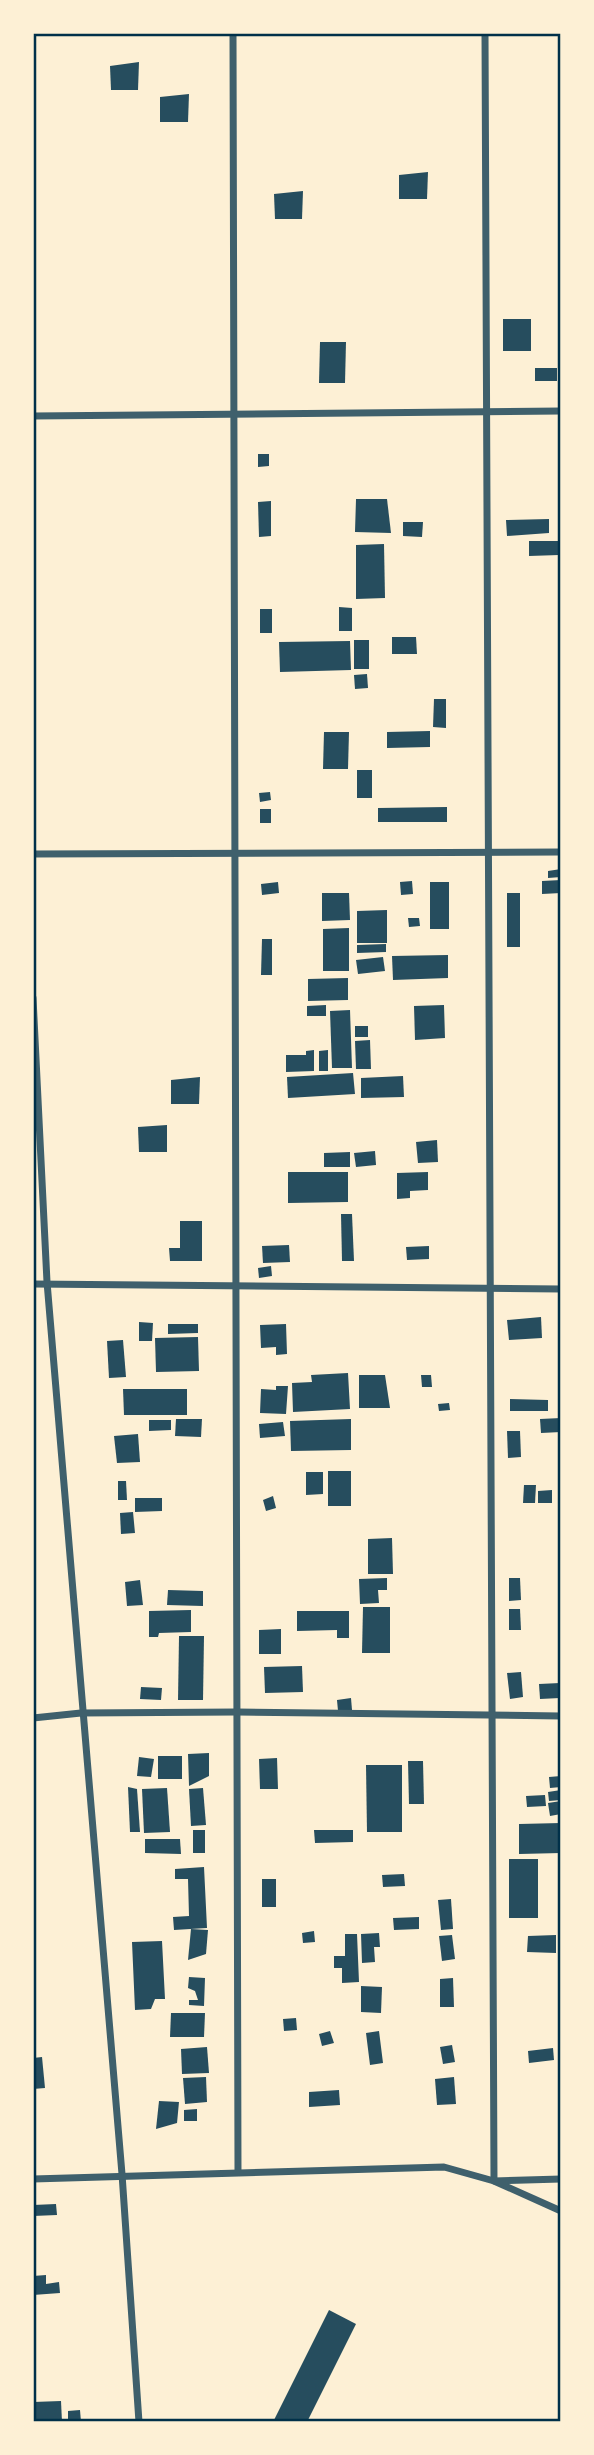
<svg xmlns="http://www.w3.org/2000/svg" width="594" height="2455" viewBox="0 0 594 2455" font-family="'Noto Serif',serif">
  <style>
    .building { fill: #264d5e }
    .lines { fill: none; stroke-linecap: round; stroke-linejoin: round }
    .minor { stroke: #3f606c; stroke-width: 7 }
    .neatline { fill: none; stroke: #003049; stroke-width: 2.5 }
  </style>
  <rect width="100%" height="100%" fill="#fdf0d5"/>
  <g class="building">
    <path d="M139,62L138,90H111L110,66Z"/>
    <path d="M189,94L188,122H160V97Z"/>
    <path d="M428,172L427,199H399V175Z"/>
    <path d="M303,191L302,219H275L274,194Z"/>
    <rect x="503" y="319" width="28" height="32"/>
    <path d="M320,342H346L345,383H319Z"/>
    <rect x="535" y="368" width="22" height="13"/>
    <path d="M258,454H269V466L258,467Z"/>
    <path d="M356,499H387L391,533L355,532Z"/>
    <path d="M271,501V536L259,537L258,502Z"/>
    <path d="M549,519V533L507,536L506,520Z"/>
    <path d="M403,522H423L422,537L403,536Z"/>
    <path d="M529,541H559V555L529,556Z"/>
    <path d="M384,544L385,598L356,599V545Z"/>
    <path d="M339,607L352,608V631H339Z"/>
    <rect x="260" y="609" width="12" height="24"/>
    <path d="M392,637H416L417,654H392Z"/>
    <rect x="354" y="640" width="15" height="29"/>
    <path d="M350,641L351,670L280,672L279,642Z"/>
    <path d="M367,674L368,688L355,689L354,675Z"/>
    <path d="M434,699H446V728L433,727Z"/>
    <path d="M430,731V747L387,748V732Z"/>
    <path d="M324,732H349L348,769H323Z"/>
    <rect x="357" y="770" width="15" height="28"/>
    <path d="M270,792L271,800L260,802L259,793Z"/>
    <path d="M447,807V822H378V808Z"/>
    <rect x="260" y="809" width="11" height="14"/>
    <path d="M561,869V877L548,878V871Z"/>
    <path d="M561,880V893L542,894V881Z"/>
    <path d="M412,881L413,894L401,895L400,882Z"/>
    <path d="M278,882L279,893L262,895L261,884Z"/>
    <rect x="430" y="882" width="19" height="47"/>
    <path d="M322,893H349L350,920L322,921Z"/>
    <rect x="507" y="893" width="13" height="54"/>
    <path d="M387,910V943H357V911Z"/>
    <path d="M408,918H419L420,926L409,927Z"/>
    <path d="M349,928V971H323V929Z"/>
    <path d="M262,939H272V975H261Z"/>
    <path d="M386,944V952L357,953V945Z"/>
    <path d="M448,955V978L393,980L392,956Z"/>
    <path d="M383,957L385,971L358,974L356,960Z"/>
    <path d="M348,978V1000L308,1001V979Z"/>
    <path d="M326,1005V1016H307V1006Z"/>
    <path d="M444,1005L445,1038L415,1040L414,1006Z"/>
    <path d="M350,1010L352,1068H332L330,1011Z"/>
    <rect x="355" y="1026" width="13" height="11"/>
    <path d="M370,1040L371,1069H356L355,1041Z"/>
    <path d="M314,1050V1071L286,1072V1055H306V1051Z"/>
    <path d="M328,1050V1071H319V1051Z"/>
    <path d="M353,1073L355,1094L288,1098L287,1077Z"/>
    <path d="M403,1076L404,1097L361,1098V1078Z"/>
    <path d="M200,1077L199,1104H171V1080Z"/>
    <path d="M167,1125V1152H139L138,1127Z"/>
    <path d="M437,1140L438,1162L418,1163L416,1142Z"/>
    <path d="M375,1151L376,1165L356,1167L354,1153Z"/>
    <path d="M350,1152V1167H324V1153Z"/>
    <path d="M288,1172H348V1202L288,1203Z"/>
    <path d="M428,1172V1190L410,1191V1198L397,1199V1173Z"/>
    <path d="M341,1214H352L354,1261H342Z"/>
    <path d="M180,1221H202V1261H170L169,1248H180Z"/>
    <path d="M289,1245L290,1262L263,1263L262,1246Z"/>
    <path d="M429,1246V1259L407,1260L406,1247Z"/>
    <path d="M271,1266L272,1276L259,1278L258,1268Z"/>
    <path d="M541,1317L542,1338L509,1340L507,1320Z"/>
    <path d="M139,1322L153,1323L152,1341H139Z"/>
    <path d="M168,1324H198V1333L168,1334Z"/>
    <path d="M286,1324L287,1354L276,1355V1347L261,1348L260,1325Z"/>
    <path d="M198,1337L199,1371L156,1372L155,1338Z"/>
    <path d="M123,1340L126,1377L109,1378L107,1341Z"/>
    <path d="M348,1373L350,1409L293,1412L292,1383L312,1382L311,1375Z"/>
    <path d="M359,1375H385L390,1408H359Z"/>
    <path d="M421,1375H431L432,1387H422Z"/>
    <path d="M276,1386H288L286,1414L260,1413L261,1389L276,1390Z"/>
    <path d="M123,1389H187V1415H124Z"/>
    <path d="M510,1399L548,1400V1411H510Z"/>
    <path d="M449,1403L450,1410L439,1411L438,1404Z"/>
    <path d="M561,1418V1432L541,1433L540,1419Z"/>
    <path d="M176,1419H202L201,1437L175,1436Z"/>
    <path d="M351,1419V1450L291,1451L290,1421Z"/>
    <path d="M149,1420H171V1430L149,1431Z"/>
    <path d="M283,1422L285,1436L260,1438L259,1424Z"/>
    <path d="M507,1431H520L521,1457L508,1458Z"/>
    <path d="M138,1434L140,1462L117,1463L114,1436Z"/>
    <rect x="328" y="1471" width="23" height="35"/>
    <path d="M306,1472H323V1494L306,1495Z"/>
    <path d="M118,1481H126L127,1500H118Z"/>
    <path d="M524,1485H536L535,1503H523Z"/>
    <path d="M552,1490V1503H538V1491Z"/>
    <path d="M273,1496L276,1508L266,1511L263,1500Z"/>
    <path d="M135,1498H162V1511L135,1512Z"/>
    <path d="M133,1512L135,1533L121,1534L120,1513Z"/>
    <path d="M392,1538L393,1574H368V1539Z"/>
    <path d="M387,1578V1590H378L379,1603L360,1604L359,1579Z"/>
    <path d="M509,1578H520L521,1600L509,1601Z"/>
    <path d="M140,1580L143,1605L127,1606L125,1582Z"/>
    <path d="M168,1590L203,1591V1606L167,1605Z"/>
    <path d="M363,1607H390V1653H362Z"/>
    <path d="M509,1609H520L521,1630H509Z"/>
    <path d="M191,1610V1632L159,1633L158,1637H149V1611Z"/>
    <path d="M297,1611H349V1638H337V1630L297,1631Z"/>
    <path d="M281,1629V1654H259V1630Z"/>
    <path d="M179,1636H204L203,1700H178Z"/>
    <path d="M302,1666L303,1692L265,1693L264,1667Z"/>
    <path d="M521,1672L523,1697L510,1699L507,1673Z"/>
    <path d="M560,1683V1698L540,1699L539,1684Z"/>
    <path d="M141,1687L162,1688L161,1700L140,1699Z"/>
    <path d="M351,1698L352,1710L338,1711L337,1700Z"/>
    <path d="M209,1753V1776L189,1786L188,1754Z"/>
    <rect x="158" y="1756" width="24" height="23"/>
    <path d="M139,1757L154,1759L151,1777L137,1776Z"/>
    <path d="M277,1758L278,1789H260L259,1759Z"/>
    <path d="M408,1761H423L424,1804H409Z"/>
    <path d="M366,1765H402V1832H367Z"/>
    <path d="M561,1776V1787L550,1788L549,1777Z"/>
    <path d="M128,1787L137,1789L140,1832H130Z"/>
    <path d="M167,1788L170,1832L144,1833L142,1789Z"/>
    <path d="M203,1788L206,1825L191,1826L189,1789Z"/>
    <path d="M561,1790V1800L549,1801L548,1792Z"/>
    <path d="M545,1795L546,1806L527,1807L526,1796Z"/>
    <path d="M561,1801V1814L550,1816L548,1803Z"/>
    <path d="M561,1823V1853L519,1854V1824Z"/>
    <rect x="193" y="1830" width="12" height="23"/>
    <path d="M314,1830H353V1842L315,1843Z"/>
    <path d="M145,1839H180L181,1854L145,1853Z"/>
    <rect x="509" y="1859" width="29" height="59"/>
    <path d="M204,1867L207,1928L174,1930L173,1917L189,1916L188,1879H175V1869Z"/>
    <path d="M404,1874L405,1886L383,1887L382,1875Z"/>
    <rect x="262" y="1879" width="14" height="28"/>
    <path d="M451,1899L453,1929L441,1930L438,1900Z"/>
    <path d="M419,1917V1929L394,1930L393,1918Z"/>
    <path d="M191,1929L208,1930L206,1954L188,1960Z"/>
    <path d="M314,1931L315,1942L303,1943L302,1933Z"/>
    <path d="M379,1933L380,1947H374L375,1962L362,1963L361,1934Z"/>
    <path d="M345,1934H357L359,1982L342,1983V1968H334V1956H345Z"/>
    <path d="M452,1935L455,1959L442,1961L439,1936Z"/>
    <path d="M556,1935V1953L527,1952L528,1936Z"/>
    <path d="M162,1941L165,1999H155L151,2009L135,2010L132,1942Z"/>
    <path d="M189,1977L205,1978L204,2006L189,2005V2000H198L195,1991L188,1988Z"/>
    <path d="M453,1978L454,2007H440V1979Z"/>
    <path d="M361,1986L382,1987L381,2013L361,2012Z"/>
    <path d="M171,2013H205L204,2037H170Z"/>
    <path d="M296,2018L297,2030L284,2031L283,2019Z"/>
    <path d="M330,2031L334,2043L322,2046L319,2034Z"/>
    <path d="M379,2031L383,2063L370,2065L366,2033Z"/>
    <path d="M452,2045L455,2062L443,2064L440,2047Z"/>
    <path d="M207,2047L209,2073L182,2074L181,2049Z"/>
    <path d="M553,2048L554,2060L529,2063L528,2051Z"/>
    <path d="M42,2057L45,2088L33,2089V2058Z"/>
    <path d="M206,2077L207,2102L185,2104L183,2078Z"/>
    <path d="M454,2077L456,2104L437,2105L435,2079Z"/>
    <path d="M339,2090L340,2105L309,2107V2092Z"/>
    <path d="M159,2101L179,2102L177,2123L156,2129Z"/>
    <path d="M197,2109V2121H184V2110Z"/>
    <path d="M56,2204L57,2215L33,2216V2205Z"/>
    <path d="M46,2275V2284L59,2282L60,2293L33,2295V2276Z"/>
    <path d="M329,2310L356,2324L307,2422H273Z"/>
    <path d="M61,2401L62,2422H33V2402Z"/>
    <path d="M80,2410L81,2422H68V2411Z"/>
  </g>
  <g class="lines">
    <g class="minor">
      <path d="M233,33L238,2172"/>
      <path d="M485,33L494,2181L561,2211"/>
      <path d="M33,416L561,411"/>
      <path d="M33,854L561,852"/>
      <path d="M33,998L47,1282L122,2174L139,2422"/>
      <path d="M33,1284L561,1289"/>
      <path d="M33,1718L81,1713L237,1712L561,1716"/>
      <path d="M33,2179L444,2167L494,2181L561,2179"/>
    </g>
  </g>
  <rect width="594" height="2455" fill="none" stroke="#fdf0d5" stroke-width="70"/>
  <rect x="35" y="35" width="524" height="2385" class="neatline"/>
</svg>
